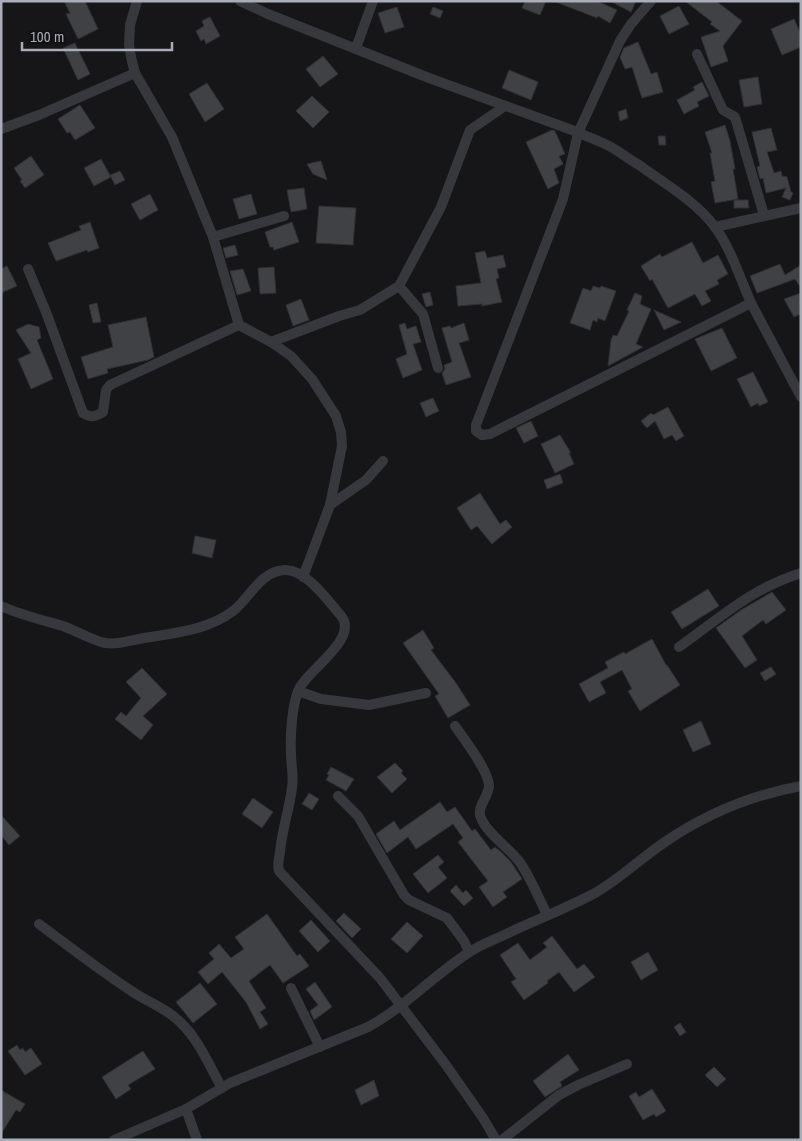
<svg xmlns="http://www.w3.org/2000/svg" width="802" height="1141" viewBox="0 0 802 1141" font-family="'Archivo Narrow',sans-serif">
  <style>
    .building { fill: #404145; stroke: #303034 }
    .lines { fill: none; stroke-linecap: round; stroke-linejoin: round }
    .street { stroke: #37383d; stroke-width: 10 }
  </style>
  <rect width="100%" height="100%" fill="#161618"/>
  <g class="building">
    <path d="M64,1H85L98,29L78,39L66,14L70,13Z"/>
    <path d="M525,1H546L540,15L522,8Z"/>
    <path d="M597,1L617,10L610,23L598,16L597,18L556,2Z"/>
    <path d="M610,1H636L631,12Z"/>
    <path d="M685,1H716L742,21L723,46L728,61L711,67L701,37L720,31L710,24L712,22Z"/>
    <path d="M679,6L689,24L669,34L660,16Z"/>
    <path d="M397,7L404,27L385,33L378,13Z"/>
    <path d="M433,7L443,11L440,18L430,14Z"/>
    <path d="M210,17L220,36L206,44L204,39L201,41L196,31L204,26L202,21Z"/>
    <path d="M794,19L801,34V47L782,55L771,29Z"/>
    <path d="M638,42L651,74L657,72L663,92L642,98L632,67L625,69L620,57L624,48Z"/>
    <path d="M75,43L90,74L78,80L63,48Z"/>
    <path d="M323,56L338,74L320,87L306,69Z"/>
    <path d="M509,70L538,82L531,100L502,88Z"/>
    <path d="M758,77L762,104L744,107L739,80Z"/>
    <path d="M702,82L709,96L697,102L699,106L684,114L677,100L695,90L693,87Z"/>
    <path d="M207,83L224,109L205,122L189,94Z"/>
    <path d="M312,96L329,112L313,128L296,111Z"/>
    <path d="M80,105L95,128L75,140L70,132L67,133L58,119Z"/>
    <path d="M626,109L628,118L620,121L618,112Z"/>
    <path d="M725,125L730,141L735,169H733L738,199L715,203L711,182L715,181L710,153H712L705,132Z"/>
    <path d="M771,128L777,150L767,152L774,173L781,171L782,176L787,177L791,192L793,193L790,200L782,197L786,188L766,193L763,178L760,179L757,167L760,166L752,132Z"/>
    <path d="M552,130L555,131L565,154L559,156L563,164L554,169L559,183L548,189L526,142Z"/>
    <path d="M658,136H665L666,145H659Z"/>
    <path d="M31,156L44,175L25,188L20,181L22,180L14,168Z"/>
    <path d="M101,159L111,177L94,186L84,168Z"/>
    <path d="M321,161L327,180L313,174L307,164Z"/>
    <path d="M120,171L125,180L115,185L110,175Z"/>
    <path d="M304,188L307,209L291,212L287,190Z"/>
    <path d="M150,194L158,210L140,220L131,204Z"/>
    <path d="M251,194L257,214L239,219L233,199Z"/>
    <path d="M734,200H748L749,208H734Z"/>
    <path d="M319,206L356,208L353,245L316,243Z"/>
    <path d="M90,222L99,248L88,252L87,250L56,261L48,243L81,230L79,226Z"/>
    <path d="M292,222L299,242L274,250L273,247H270L265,232Z"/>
    <path d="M692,242L703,263L718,255L728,274L717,280L719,284L705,291L711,301L702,306L695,294L668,308L652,279L650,281L641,266L660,254L662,257Z"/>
    <path d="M235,245L238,255L226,258L223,248Z"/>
    <path d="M485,251L487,258L503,255L506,267L497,269L499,278L496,279L502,302L482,306V304L458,306L456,286L481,283L475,253Z"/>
    <path d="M780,264L785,275L801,265V288L795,279L757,293L750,276Z"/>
    <path d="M7,266L17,286L1,293V269Z"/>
    <path d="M274,267L276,293L260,294L258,268Z"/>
    <path d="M243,269L251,291L237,295L230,271Z"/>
    <path d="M593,286L600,288L601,286L616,291L605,321L598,318L597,322L593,320L590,330L570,323L583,288L591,291Z"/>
    <path d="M430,292L433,305L426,307L422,294Z"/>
    <path d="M635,293L642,296L640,304L651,309L636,344L643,347L608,366L611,340L613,335L617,336L629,311L627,310Z"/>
    <path d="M801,293V314L794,317L784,299Z"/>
    <path d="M301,299L309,320L293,326L286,305Z"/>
    <path d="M97,303L101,322L93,323L89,305Z"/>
    <path d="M654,310L681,322L664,330Z"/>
    <path d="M146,317L154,357L148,360L107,369L108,373L88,379L81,357L113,347L108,325Z"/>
    <path d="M405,323L407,329L416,326L421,342L413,344L422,370L403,378L396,359L407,354L399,325Z"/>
    <path d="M464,323L469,340L459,343L471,377L446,385L442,373L445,369L444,365L452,362L442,328L450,326L451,328Z"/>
    <path d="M28,324L39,327L41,338L37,340L53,379L31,389L18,359L31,353L16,330Z"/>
    <path d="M722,328L737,358L711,371L695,339Z"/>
    <path d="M753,372L768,402L759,406L758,403L751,407L737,379Z"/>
    <path d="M433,398L439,411L426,417L420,403Z"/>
    <path d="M668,407L684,436L676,441L672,435L664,439L655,421L647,428L641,421L651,413L653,415Z"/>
    <path d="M531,421L538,436L524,443L516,428Z"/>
    <path d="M560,435L571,453H569L574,464L555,473L541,444Z"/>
    <path d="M560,474L563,483L547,489L544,480Z"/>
    <path d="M480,493L500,524L506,520L512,527L492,544L477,526L471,530L457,508Z"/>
    <path d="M195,536L216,540L212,558L192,553Z"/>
    <path d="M708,589L719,606L682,629L671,612Z"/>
    <path d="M772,592L786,610L766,624L763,620L742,636L757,660L745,668L716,628L741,610Z"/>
    <path d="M423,630L434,648L431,650L456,683L470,705L448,718L435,696L439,694L403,643Z"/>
    <path d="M652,639L666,665H667L680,685L640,711L628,691L632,689L622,670L600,682L606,693L589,702L579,684L608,668L605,662L624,652L625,654Z"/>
    <path d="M771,667L776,674L765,681L760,673Z"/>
    <path d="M142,668L167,694L143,716L153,725L141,740L115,719L121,712L126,716L141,698L126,682Z"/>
    <path d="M701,721L711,744L693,752L683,730Z"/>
    <path d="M395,763L403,771L401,773L407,779L392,793L377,777Z"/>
    <path d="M331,767L354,779L346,791L326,780L329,775L327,774Z"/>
    <path d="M309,793L319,799L312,810L302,804Z"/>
    <path d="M253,798L273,812L262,828L242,814Z"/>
    <path d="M440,802L447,812L455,807L472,831L475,829L491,850L495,847L501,852L511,862L522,879L503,892L507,897L493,907L479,887L488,881L458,842L463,838L453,824L416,849L408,837L387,853L376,834L394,821L400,830Z"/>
    <path d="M1,815L20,836L9,845L1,835Z"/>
    <path d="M438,855L444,862L438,867L447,878L428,893L413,874Z"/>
    <path d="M456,885L463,893L466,890L473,898L464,906L450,891Z"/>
    <path d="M344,913L361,929L352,938L336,921Z"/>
    <path d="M267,914L297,956L300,954L309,966L283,983L270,965L249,981L266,1008L260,1012L268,1024L260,1029L246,1002L222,972L208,984L198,972L214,959L209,953L219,944L231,958L244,949L235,937Z"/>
    <path d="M311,920L330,941L318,952L299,931Z"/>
    <path d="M407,922L423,936L407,953L391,939Z"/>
    <path d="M552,936L577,969L584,964L595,977L574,992L559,972L547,981L548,983L524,1000L511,982L516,979L500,955L518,943L530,960L547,947L543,943Z"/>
    <path d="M648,952L658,970L641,980L631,962Z"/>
    <path d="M315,982L332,1007L314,1020L310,1011L318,1005L306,989Z"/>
    <path d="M200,983L217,1004L193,1023L176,1002Z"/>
    <path d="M680,1023L686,1032L680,1036L674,1027Z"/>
    <path d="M17,1045L20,1050L23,1048L25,1052L31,1048L42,1064L25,1075L8,1051Z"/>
    <path d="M143,1051L155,1069L128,1085L131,1089L116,1099L102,1077Z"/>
    <path d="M568,1054L579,1070L560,1082L562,1086L545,1097L533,1081Z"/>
    <path d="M714,1067L726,1079L717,1087L705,1075Z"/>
    <path d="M374,1080L379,1096L361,1105L355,1090Z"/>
    <path d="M652,1089L666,1111L656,1117L654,1114L643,1120L629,1096L636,1092L639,1097Z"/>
    <path d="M1,1090L25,1104L20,1112L16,1110L1,1134Z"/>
  </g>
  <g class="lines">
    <g class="street">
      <path d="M137,1L130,25L129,45L131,57L135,73L172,137L213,237L239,325L271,342L291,356L312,379L336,416L341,432L342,446L330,505L303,577"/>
      <path d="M240,1L268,14L429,78L572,130C583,135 595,139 607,145C618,150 628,159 639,165C664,183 697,202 715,227C731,249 740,278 751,303L490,434L482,435L476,431V425L563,199L578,133L620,41L631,24L651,1"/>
      <path d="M356,48L373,1"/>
      <path d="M697,54L723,110L735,117L764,215"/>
      <path d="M1,129L39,115L135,73"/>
      <path d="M715,227L801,208"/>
      <path d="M213,237L284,216"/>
      <path d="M28,269L46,312L83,413C91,418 95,417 103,412L106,390L110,385L239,325"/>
      <path d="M399,286L441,207L470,130L505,106"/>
      <path d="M751,303L801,397"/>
      <path d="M271,342L339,316L360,310L399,286L423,314L438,368"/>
      <path d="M330,505L366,480L383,461"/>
      <path d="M1,606C21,615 42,620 63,626C77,631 91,640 105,643C117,645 128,641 139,639C171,633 205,632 233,611C250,598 260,571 285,570C306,569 329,602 342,617C357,639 311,668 300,687C292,701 290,737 291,754C291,765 294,777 292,788C289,810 282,830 280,852C279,859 277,864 279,871L380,978L446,1065L483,1118L496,1140"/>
      <path d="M679,647C720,618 752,588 801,573"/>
      <path d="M298,691L321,699L369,705L426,693"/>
      <path d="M455,726C464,739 489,771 489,786C489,796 476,807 481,818C487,834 511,849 521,864C531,879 539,898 547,915"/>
      <path d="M338,796L358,816L404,895L409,900L447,918L464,941L469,952"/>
      <path d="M39,924C71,948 103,973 136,994C151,1003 169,1010 181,1023C199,1040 210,1067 222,1088"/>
      <path d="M291,988L320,1047"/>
      <path d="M186,1109L197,1140"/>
      <path d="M114,1140L186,1109L230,1083L368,1027C405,1007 433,976 468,953C478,946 491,941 502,936C533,921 565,909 595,893C620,879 641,858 665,842C706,814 752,795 801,786"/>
      <path d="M502,1140L559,1095L578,1085L627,1064"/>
    </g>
  </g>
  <rect width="802" height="1141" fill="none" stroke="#a8adb8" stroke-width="5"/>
  <path d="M22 42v8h150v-8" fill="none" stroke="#a8adb8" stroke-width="2.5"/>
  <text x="30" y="42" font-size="15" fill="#a8adb8" stroke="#111113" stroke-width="4" paint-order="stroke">100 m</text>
</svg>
